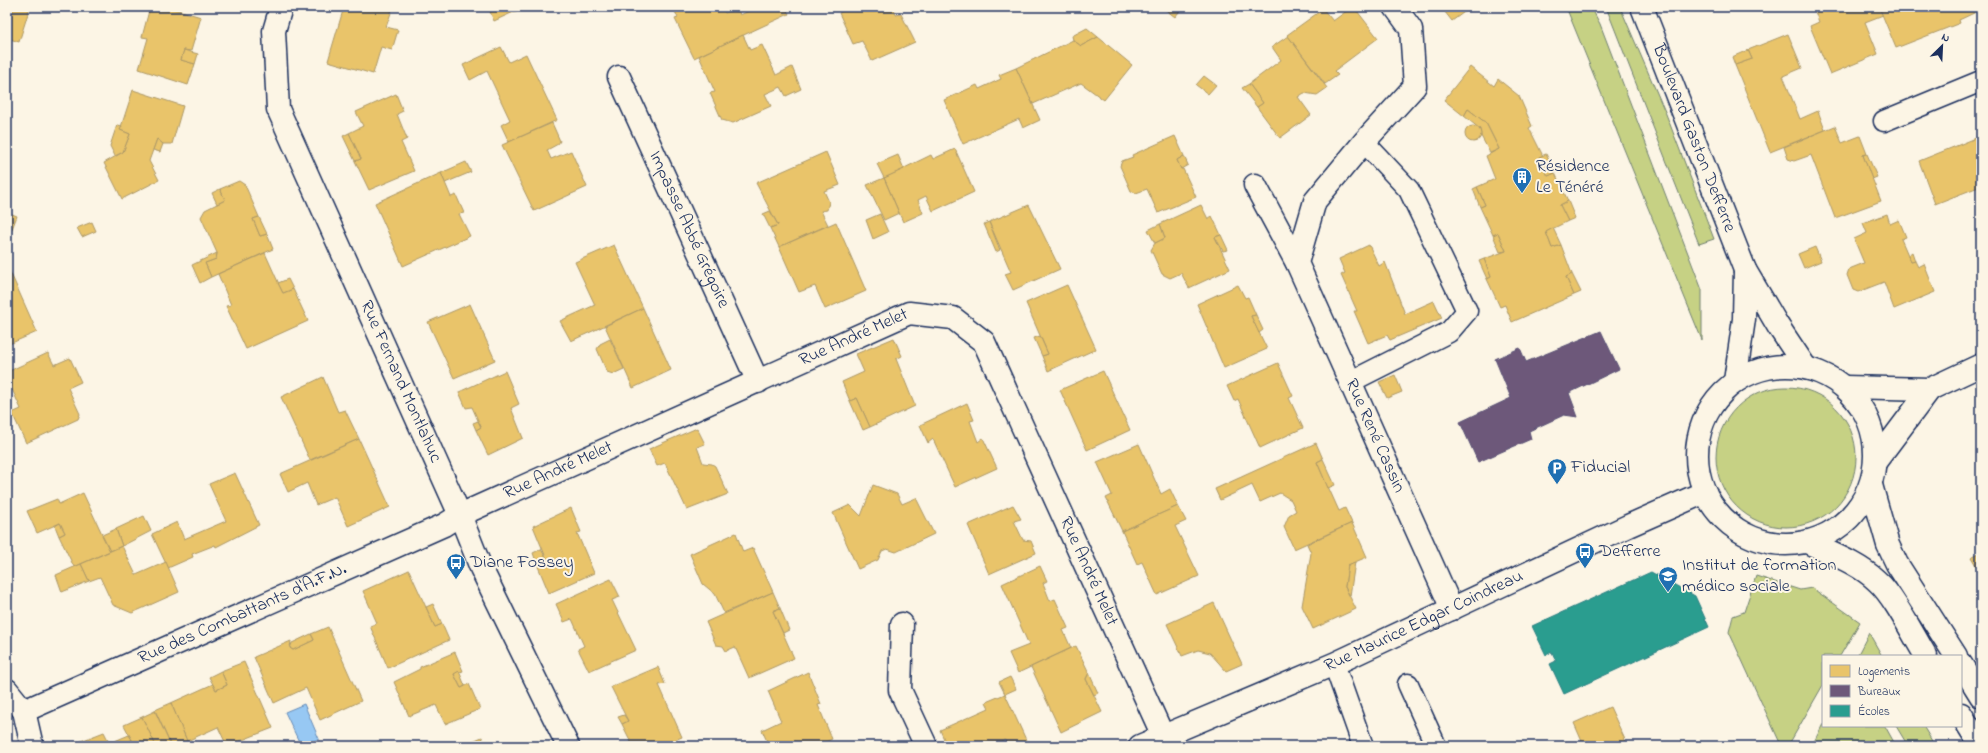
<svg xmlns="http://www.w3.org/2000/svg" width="1988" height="753" viewBox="0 0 1988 753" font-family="'Indie Flower',sans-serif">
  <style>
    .green { fill: #c6d184; stroke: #708071 }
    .water { fill: #97c8f3; stroke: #658bb7 }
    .homes { fill: #e9c46a; stroke: #ab9766 }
    .offices { fill: #6d597a; stroke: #544c72 }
    .schools { fill: #2a9d8f; stroke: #267c80 }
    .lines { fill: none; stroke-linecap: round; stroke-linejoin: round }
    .service-casing { stroke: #1b2f5e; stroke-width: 23 }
    .minor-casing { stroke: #1b2f5e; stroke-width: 25 }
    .secondary-casing { stroke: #1b2f5e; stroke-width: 25 }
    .service { stroke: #fcf5e5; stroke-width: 20 }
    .minor { stroke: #fcf5e5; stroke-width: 22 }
    .secondary { stroke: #fcf5e5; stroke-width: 22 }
    .labels { text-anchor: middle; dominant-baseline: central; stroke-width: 4; stroke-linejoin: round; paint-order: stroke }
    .street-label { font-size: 18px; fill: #1b2f5e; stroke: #fcf5e5 }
    .poi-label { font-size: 18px; fill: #1b2f5e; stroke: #fcf5e5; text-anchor: start }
  </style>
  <rect width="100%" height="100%" fill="#fcf5e5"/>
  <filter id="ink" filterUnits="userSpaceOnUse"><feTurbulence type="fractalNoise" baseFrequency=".025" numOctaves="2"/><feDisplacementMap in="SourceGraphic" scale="8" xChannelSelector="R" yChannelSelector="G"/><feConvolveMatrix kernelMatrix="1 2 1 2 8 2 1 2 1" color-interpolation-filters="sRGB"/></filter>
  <g filter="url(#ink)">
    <g class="green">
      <path d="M1566,7H1591L1600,24L1702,290V340Z"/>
      <path d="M1606,7H1620L1666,114L1714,239L1699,244Z"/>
      <circle cx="1786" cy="457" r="70"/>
      <path d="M1756,576L1800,590L1812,588L1860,622L1840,656H1823V685L1788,746L1781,745L1729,632L1733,616L1744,612Z"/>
      <path d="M1869,633L1882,656H1857Z"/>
      <path d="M1823,724V726H1885L1896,746H1812Z"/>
      <path d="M1896,726H1923L1935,746H1908Z"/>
    </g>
    <path class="water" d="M304,704L319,739L301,746L285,712Z"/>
    <g class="homes">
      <path d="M7,7H30L19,42L7,38Z"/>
      <path d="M150,7H168L201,17L191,51L184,50L181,60L195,64L188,85L139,69L148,38L142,37Z"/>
      <path d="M344,7H383L392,10L386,27L398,30L392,50L381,47L373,74L328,61Z"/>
      <path d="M488,7H517L518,10L494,21Z"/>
      <path d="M673,7H722L725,13L733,10L739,12L740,15L758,7H785L789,14L694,58L675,19L678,18Z"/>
      <path d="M850,7H893L896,15L901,14L915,42L872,61L862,41L853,44L839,13Z"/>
      <path d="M1162,7H1183L1175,17Z"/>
      <path d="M1352,7H1354L1378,38L1334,71L1338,75L1325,84L1287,35L1323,9L1333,21Z"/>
      <path d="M1441,7H1471L1452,21Z"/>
      <path d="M1815,7H1845L1847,11L1857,7H1879L1883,15L1865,22L1878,54L1830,74L1810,26L1819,22L1814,9Z"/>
      <path d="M1879,7H1972L1974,13L1959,20L1960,23L1896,48Z"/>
      <path d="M1087,28L1098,37L1081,46L1073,40L1072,36Z"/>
      <path d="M1788,34L1802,68L1783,76L1800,119L1818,111L1825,130L1770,152L1735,65L1752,59L1748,50Z"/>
      <path d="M743,35L750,50L762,45L776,75L792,67L801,89L786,96L781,87L765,94L771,106L733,123L722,120L710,93L715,92L699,56Z"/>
      <path d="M1288,36L1327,88L1317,95L1304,93L1298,97L1311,115L1280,138L1257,107L1263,103L1249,84L1281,60L1272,47Z"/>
      <path d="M1098,37L1132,65L1104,100L1081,83L1033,104L1016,68L1073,40L1081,46Z"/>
      <path d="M501,47L509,62L526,54L557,120L509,142L501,125L510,120L487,71L470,80L463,65Z"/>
      <path d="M184,50L198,54L195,64L181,60Z"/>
      <path d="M1748,50L1752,59L1735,65L1732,57Z"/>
      <path d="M1470,67L1494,86L1498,79L1519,96L1532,126L1529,128L1543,156L1539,157L1548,176L1555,173L1568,201L1560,205L1568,221L1546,232L1552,248L1561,245L1572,274L1566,277L1574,295L1512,322L1505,305L1500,307L1487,279L1491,277L1484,259L1506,251L1498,233L1493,235L1480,207L1485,205L1477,187L1495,179L1486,156L1499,149L1486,123L1468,109L1464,116L1444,100Z"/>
      <path d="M1016,68L1040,120L1023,128L1019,119L963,144L944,100L977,85L979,89L1001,79L999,75Z"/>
      <path d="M1204,76L1216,85L1208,94L1196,85Z"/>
      <path d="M1249,84L1263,103L1257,107L1242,88Z"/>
      <path d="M133,90L183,106L172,144H163L157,139L149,161L159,180L122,199L104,163L123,152L130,134L120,130Z"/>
      <path d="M396,94L403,111L397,114L407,139L401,142L414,171L369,190L355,161L361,159L349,133L363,126L356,112Z"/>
      <path d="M1468,109L1486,123L1499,149L1490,153L1481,136L1480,129L1464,116Z"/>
      <path d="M552,123L560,141L558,144L547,150L551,159L571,151L587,187L534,211L502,145Z"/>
      <path d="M117,125L122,126L120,130L130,134L123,152L115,156L110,146Z"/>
      <path d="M1835,126L1842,143L1860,136L1867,154L1863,155L1881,201L1835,218L1811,155L1794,161L1788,159L1784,147Z"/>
      <circle cx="1473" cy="134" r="8"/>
      <path d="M349,133L361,159L355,161L343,136Z"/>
      <path d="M1175,136L1184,156L1177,160L1181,169H1183L1196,197L1158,213L1147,189L1136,193L1131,191L1120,166L1122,161L1133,157L1132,155Z"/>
      <path d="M1981,136V186L1935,204L1919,161Z"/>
      <path d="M157,139L163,144L160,152L153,150Z"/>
      <path d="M955,149L974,192L933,211L926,196L918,200L923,213L903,222L884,178L931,155L933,159Z"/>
      <path d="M826,152L840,185L824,191L829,202L827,210L821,211L828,225L779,247L770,228L778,225L756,183Z"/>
      <path d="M1546,154L1555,173L1548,176L1539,157Z"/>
      <path d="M1867,154L1877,177L1872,179L1863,155Z"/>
      <path d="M898,155L904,169L884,178L877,164Z"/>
      <path d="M1184,156L1188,165L1181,169L1177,160Z"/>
      <path d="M466,162L471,172L445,183L441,173Z"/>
      <path d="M441,173L451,197L456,195L464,213L459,214L470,236L403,266L375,203Z"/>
      <path d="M884,178L899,213L884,220L867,185Z"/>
      <path d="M239,181L245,185L259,217L253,219L260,236L267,234L273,249L211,277L205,263L216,259L217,253L201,217L205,210L225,200L220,189Z"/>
      <path d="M1477,187L1485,205L1480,207L1473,189Z"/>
      <path d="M220,189L225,200L217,204L212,193Z"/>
      <path d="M1568,201L1575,218L1568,221L1560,205Z"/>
      <path d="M1029,205L1060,269L1013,290L1005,274L1011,272L989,222Z"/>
      <path d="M1201,205L1208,219L1212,216L1221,235L1215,237L1230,269L1189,288L1181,273L1170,278L1162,274L1151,250L1155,243L1165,238L1160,224Z"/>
      <path d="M770,211L778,225L770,228L763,214Z"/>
      <path d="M7,212L17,216L7,242Z"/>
      <path d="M880,214L888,232L873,239L866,220Z"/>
      <path d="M1887,214L1890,224L1899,220L1906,237L1901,239L1911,262L1915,261L1918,267L1924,264L1935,292L1894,309L1884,282L1858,292L1853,290L1847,275L1849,269L1864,263L1854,239L1867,233L1863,223Z"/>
      <path d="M259,217L267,234L260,236L253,219Z"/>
      <path d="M92,222L96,231L82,237L77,228Z"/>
      <path d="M836,222L866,291L825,309L815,286L799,292L779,247Z"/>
      <path d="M989,222L1000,250L996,252L984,224Z"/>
      <path d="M1160,224L1165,238L1155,243L1148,230Z"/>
      <path d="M1553,228L1561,245L1552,248L1546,232Z"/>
      <path d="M1498,233L1506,251L1500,252L1493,235Z"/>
      <path d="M1221,235L1228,250L1223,251L1215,237Z"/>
      <path d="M614,245L643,308L571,341L560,321L595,305L575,262Z"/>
      <path d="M1369,245L1379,266L1385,262L1405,314L1434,301L1442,318L1390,340L1387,335L1368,343L1354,311H1357L1341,275L1345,273L1339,259Z"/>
      <path d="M1815,247L1821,261L1804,268L1798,254Z"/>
      <path d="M1912,252L1915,261L1911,262L1908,255Z"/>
      <path d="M217,253L216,259L205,263L211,277L200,283L192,265Z"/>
      <path d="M265,253L283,293L293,289L308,321L246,349L226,306L231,305L218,274Z"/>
      <path d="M1484,259L1491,277L1487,279L1479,261Z"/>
      <path d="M7,265L37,332L7,345Z"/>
      <path d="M1572,274L1581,292L1574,295L1566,277Z"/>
      <path d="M288,279L293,289L283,293L278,283Z"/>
      <path d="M1067,285L1096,349L1048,371L1042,356L1048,354L1026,303Z"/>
      <path d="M1238,285L1245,298L1248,297L1256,315L1251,316L1267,349L1224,368L1197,304Z"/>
      <path d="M470,304L495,360L454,378L428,322Z"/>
      <path d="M643,308L671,370L633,388L605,326Z"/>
      <path d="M1256,315L1263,330L1259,333L1251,316Z"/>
      <path d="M1040,336L1048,354L1042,356L1034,338Z"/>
      <path d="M894,338L902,356L896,359L915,406L870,427L857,398L850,401L842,382L864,372L856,354Z"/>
      <path d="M610,339L624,369L613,374L607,372L597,349L600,344Z"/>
      <path d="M48,353L54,365L70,358L81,382L68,388L80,414L78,419L26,443L12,413L21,409L7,378V372Z"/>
      <path d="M1278,363L1293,396L1289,398L1303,428L1260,448L1238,399L1234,401L1227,386Z"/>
      <path d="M505,371L519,404L511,408L523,438L488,455L476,430L481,427L472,407L466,408L459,392Z"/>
      <path d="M1103,371L1130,430L1087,450L1060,390Z"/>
      <path d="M1395,375L1402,392L1387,398L1379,382Z"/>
      <path d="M323,377L338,412L345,410L359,439L310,460L281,397Z"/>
      <path d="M857,398L870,427L863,430L850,401Z"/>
      <path d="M967,403L974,420L970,421L978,442L983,438L997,468L955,487L933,439L928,443L920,425Z"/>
      <path d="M478,421L481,427L476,430L473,423Z"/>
      <path d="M697,428L705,444L697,447L703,463L712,464L715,466L728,494L687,510L665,463L657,466L649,449Z"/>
      <path d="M359,439L390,507L348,526L335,497L316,505L307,483L288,492L280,474Z"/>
      <path d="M1316,443L1323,459L1317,462L1339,511L1345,508L1352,523L1294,549L1284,527L1289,515L1296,511L1291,500L1280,493L1260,502L1252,485L1220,500L1215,489Z"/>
      <path d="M1139,444L1161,494L1170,489L1178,506L1122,531L1106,498L1112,495L1097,462Z"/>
      <path d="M1323,459L1335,485L1328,488L1317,462Z"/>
      <path d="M235,473L259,525L216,547L215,545L192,554L193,557L168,568L152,534L177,522L184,539L226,521L209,484Z"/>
      <path d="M873,485L897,494L902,504L916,498L934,534L896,552L887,549L882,551L878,560L858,569L833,513L850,505L861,516Z"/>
      <path d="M83,493L110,551L74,567L59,536L65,533L60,523L37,533L27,511L57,499L59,504Z"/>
      <path d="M1013,505L1021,519L1014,521L1023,540L1031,541L1036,553L989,574L968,525Z"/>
      <path d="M1178,506L1186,521L1175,526L1199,576L1157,595L1142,562L1137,564L1122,531Z"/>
      <path d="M571,508L581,532L577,533L594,573L549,593L537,564L547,560L533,526Z"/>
      <path d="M144,516L151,531L122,546L116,529Z"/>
      <path d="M60,523L65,533L59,536L55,526Z"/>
      <path d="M1352,523L1367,557L1348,565L1345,587L1356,609L1313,629L1302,606L1311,553L1307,544Z"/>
      <path d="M116,529L122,546L110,551L102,535Z"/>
      <path d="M736,533L743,552L753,548L773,592L724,613L715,594L703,584L690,554Z"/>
      <path d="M122,546L136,575L166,562L179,592L132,613L113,605L100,577L89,581L81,564Z"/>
      <path d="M541,549L547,560L537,564L533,553Z"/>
      <path d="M1981,552V574L1971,557Z"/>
      <path d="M1355,562L1350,596L1345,587L1348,565Z"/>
      <path d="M81,564L89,581L62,592L56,575Z"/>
      <path d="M1040,566L1047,581L1043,583L1050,601L1055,599L1068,628L1063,630L1071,648L1018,673L1009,653L1029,645L1002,584Z"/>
      <path d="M409,570L435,627L442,624L449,640L388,668L370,626L377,623L363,591Z"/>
      <path d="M611,579L620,597L612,600L636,650L589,671L578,649L584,646L572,619L564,622L556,604Z"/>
      <path d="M773,592L780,608L773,611L794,658L749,678L735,647L726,651L723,646L716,645L706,622Z"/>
      <path d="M1214,603L1242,664L1226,671L1210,653L1198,650L1182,656L1167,624Z"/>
      <path d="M433,604L442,624L435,627L426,607Z"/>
      <path d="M780,608L789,630L783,633L773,611Z"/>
      <path d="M328,627L361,701L320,720L306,688L274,703L254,657L291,641L290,648L293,650L314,640L311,634Z"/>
      <path d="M311,634L314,640L293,650L290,648L292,643Z"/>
      <path d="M1076,646L1089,673L1086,679L1102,712L1061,732L1031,667Z"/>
      <path d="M455,652L463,671L454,674L461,688L469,684L480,709L445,724L436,705L409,716L394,682L420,669V667Z"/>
      <path d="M244,662L273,728L227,746L218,727L187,741L171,703L213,684L216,690L227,685L221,671Z"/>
      <path d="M658,667L665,684L659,685L682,737L661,746H633L622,724L628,721L611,687Z"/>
      <path d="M221,671L227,685L216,690L209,677Z"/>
      <path d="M459,671L465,686L461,688L454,674Z"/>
      <path d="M808,672L821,704L818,705L832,739L817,746H769L762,730L781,721L768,691Z"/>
      <path d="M1089,673L1098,693L1094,695L1086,679Z"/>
      <path d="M1010,677L1016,689L1005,694L999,682Z"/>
      <path d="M1005,694L1027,742L1017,746H1007L1005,740L994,746H947L940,730L989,708L986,702Z"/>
      <path d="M171,703L187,741L176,746H171L155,710Z"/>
      <path d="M1610,707L1627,744L1622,746H1584L1574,723Z"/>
      <path d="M155,711L171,746H156L142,717Z"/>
      <path d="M624,715L628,721L622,724L618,717Z"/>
      <path d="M142,717L156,746H118L132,740L124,725Z"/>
      <path d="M104,732L111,746H78L81,741Z"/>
      <path d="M129,735L132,740L118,746H111L110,743Z"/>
      <path d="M482,737L486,746H461Z"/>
    </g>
    <path class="offices" d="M1601,331L1619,369L1569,393L1578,417L1564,415L1529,431L1531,439L1478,462L1460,422L1511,398L1495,359L1520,348L1526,362Z"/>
    <path class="schools" d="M1651,572L1695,596L1709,627L1564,694L1550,664L1556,661L1552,652L1546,655L1532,626Z"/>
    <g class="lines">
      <defs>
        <g id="service">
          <path d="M1884,121L1981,81"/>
          <path d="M1350,382L1449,332L1467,311L1409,190L1364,142"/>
          <path d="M1334,664L1363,746"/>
          <path d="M1408,684L1436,746"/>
        </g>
        <g id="minor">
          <path id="s1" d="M281,7L274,31L278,109L460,515L481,568L568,746"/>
          <path id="s2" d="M1395,7L1411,29L1415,86L1364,142L1315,201L1297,263L1452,609"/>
          <path id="s3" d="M619,77L758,382"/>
          <path d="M1255,185L1297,263"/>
          <path d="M1845,387L1930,389L1981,365"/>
          <path d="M1876,461L1930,389"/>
          <path d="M902,624L900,690L926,746"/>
          <path d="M7,690L24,711L32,746"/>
          <path id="s4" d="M24,711L444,525L460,515L909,313L953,318L984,342L1163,736"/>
          <path id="s5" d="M1140,746L1334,664L1628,526L1705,492"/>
        </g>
        <g id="secondary">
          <path id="s6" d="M1642,7L1745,270L1778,326L1806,368"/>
          <circle cx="1786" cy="455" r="89"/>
          <path d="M1735,381L1744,319L1745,270"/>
          <path d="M1871,485L1888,545L1897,564L1956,656"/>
          <path d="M1807,542C1830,553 1858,563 1877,581C1894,596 1913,635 1926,656"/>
          <path d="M1961,664L1981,696"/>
          <path d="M1961,714L1981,746"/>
        </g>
      </defs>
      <use href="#service" class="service-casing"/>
      <use href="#minor" class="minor-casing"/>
      <use href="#secondary" class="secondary-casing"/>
      <use href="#service" class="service"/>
      <use href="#minor" class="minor"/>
      <use href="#secondary" class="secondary"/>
    </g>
  </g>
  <defs>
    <symbol id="building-pin" viewBox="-11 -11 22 30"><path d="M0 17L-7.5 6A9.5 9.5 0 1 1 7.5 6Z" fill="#1f6fb2" stroke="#fcf5e5"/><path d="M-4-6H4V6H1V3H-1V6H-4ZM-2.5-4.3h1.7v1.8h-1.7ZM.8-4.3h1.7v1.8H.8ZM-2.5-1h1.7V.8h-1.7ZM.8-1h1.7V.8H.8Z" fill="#fff"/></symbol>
    <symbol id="parking-pin" viewBox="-11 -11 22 30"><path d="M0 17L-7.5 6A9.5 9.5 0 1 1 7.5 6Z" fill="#1f6fb2" stroke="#fcf5e5"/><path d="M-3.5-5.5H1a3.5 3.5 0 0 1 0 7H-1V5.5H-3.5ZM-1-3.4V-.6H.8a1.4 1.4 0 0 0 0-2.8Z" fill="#fff"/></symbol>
    <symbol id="bus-pin" viewBox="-11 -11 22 30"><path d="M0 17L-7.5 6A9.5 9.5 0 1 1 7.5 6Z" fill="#1f6fb2" stroke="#fcf5e5"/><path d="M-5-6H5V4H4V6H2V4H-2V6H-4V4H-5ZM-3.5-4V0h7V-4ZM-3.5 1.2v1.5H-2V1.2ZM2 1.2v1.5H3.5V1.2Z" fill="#fff"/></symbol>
    <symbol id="university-pin" viewBox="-11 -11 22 30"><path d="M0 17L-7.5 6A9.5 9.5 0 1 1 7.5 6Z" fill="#1f6fb2" stroke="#fcf5e5"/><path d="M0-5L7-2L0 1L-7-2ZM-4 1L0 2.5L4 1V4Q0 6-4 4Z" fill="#fff"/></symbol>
  </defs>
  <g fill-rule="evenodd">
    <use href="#building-pin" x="1511" y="166" width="22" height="30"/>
    <use href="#parking-pin" x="1546" y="457" width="22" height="30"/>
    <use href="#bus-pin" x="1574" y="541" width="22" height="30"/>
    <use href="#bus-pin" x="445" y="552" width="22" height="30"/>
    <use href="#university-pin" x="1657" y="565" width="22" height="30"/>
  </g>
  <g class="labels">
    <g class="street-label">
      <text stroke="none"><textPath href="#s6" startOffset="141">Boulevard Gaston Defferre</textPath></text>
      <text stroke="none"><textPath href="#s3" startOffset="168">Impasse Abbé Grégoire</textPath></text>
      <text stroke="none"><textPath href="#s4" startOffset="910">Rue André Melet</textPath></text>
      <text stroke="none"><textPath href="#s1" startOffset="402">Rue Fernand Montlahuc</textPath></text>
      <text stroke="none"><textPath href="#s2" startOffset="491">Rue René Cassin</textPath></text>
      <text stroke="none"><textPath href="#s4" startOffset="586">Rue André Melet</textPath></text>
      <text stroke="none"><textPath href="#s4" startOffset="1306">Rue André Melet</textPath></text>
      <text stroke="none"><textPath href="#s4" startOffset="239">Rue des Combattants d'A.F.N.</textPath></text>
      <text stroke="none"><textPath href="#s5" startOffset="310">Rue Maurice Edgar Coindreau</textPath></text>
    </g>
    <g class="poi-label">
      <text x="1536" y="167">Résidence<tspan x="1536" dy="21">Le Ténéré</tspan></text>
      <text x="1571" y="468">Fiducial</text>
      <text x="1599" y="552">Defferre</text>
      <text x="470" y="563">Diane Fossey</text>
      <text x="1682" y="566">Institut de formation<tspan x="1682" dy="21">médico sociale</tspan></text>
    </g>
  </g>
  <rect width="1988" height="753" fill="none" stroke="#fcf5e5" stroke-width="24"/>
  <rect x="12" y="12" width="1964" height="729" fill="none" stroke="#1b2f5e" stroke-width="1.5" filter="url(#ink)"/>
  <rect x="1822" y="655" width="140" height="72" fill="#fcf5e5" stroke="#a2a6af"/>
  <rect x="1830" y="665" width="20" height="12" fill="#e9c46a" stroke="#a2a6af"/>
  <text x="1858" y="675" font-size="12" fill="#1b2f5e">Logements</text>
  <rect x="1830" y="685" width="20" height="12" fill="#6d597a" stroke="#a2a6af"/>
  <text x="1858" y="695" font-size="12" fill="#1b2f5e">Bureaux</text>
  <rect x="1830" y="705" width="20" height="12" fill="#2a9d8f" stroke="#a2a6af"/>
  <text x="1858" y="715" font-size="12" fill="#1b2f5e">Écoles</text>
  <g transform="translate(1942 46) rotate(24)" stroke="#fcf5e5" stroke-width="3" paint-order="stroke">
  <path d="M0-3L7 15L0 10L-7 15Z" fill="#1b2f5e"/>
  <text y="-6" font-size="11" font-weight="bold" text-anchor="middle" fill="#1b2f5e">N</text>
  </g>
</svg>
